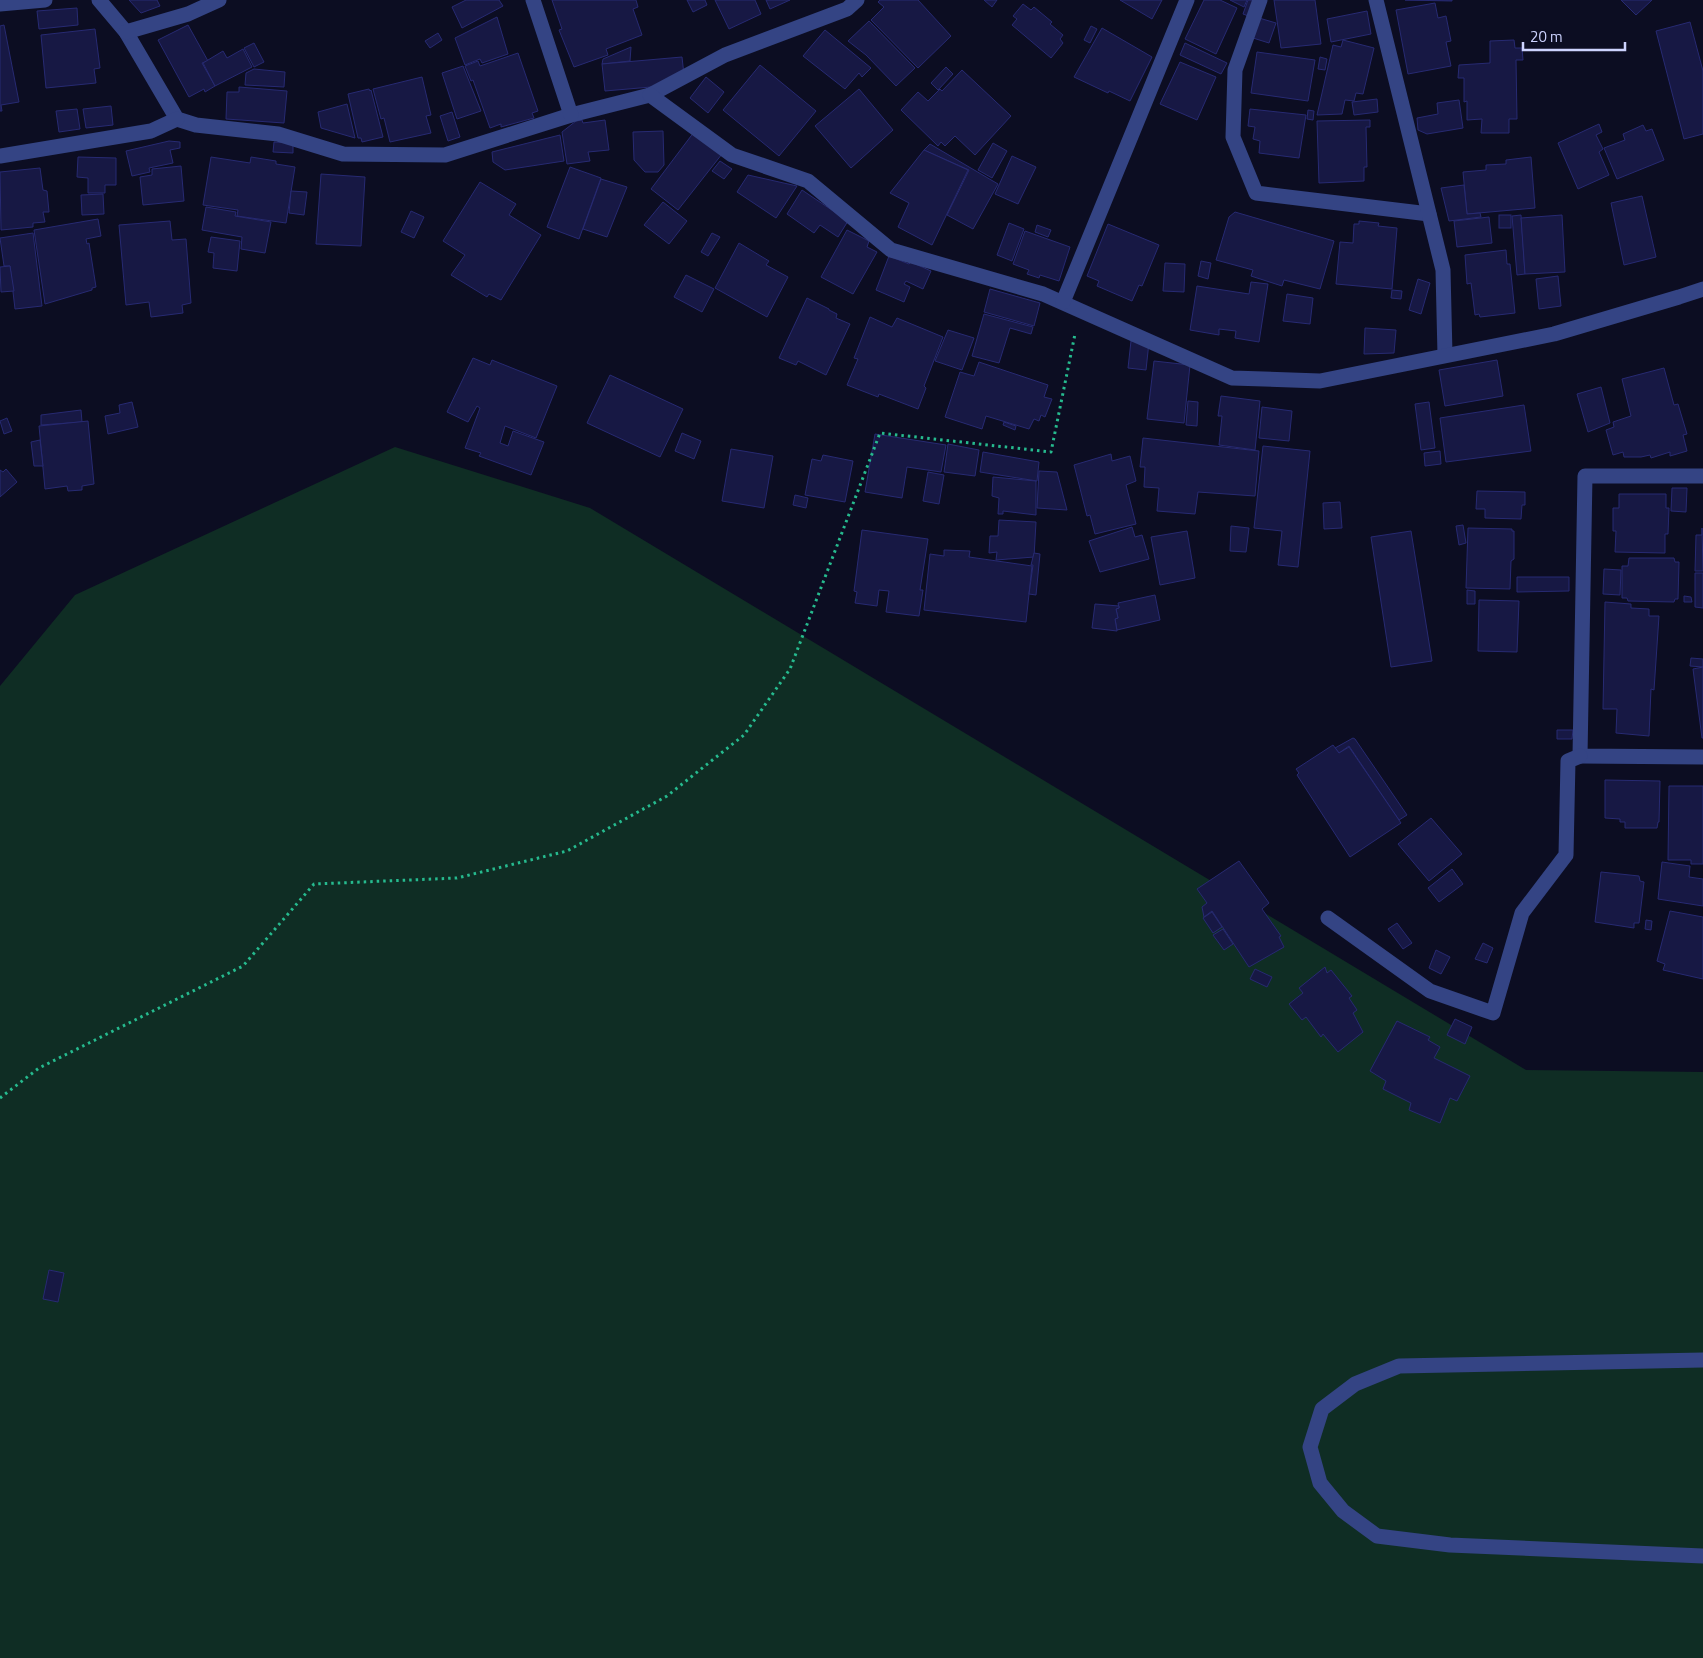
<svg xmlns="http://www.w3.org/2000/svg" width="1703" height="1658" viewBox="0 0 1703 1658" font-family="'Titillium Web',sans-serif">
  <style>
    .green { fill: #0f2d24 }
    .building { fill: #171844; stroke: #272a72 }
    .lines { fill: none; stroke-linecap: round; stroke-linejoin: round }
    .path { stroke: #26ba8e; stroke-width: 3; stroke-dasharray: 2.5 4; stroke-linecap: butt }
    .minor { stroke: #344484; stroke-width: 15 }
  </style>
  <rect width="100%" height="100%" fill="#0c0d22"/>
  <path class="green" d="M395,447L590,508L1526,1070L1703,1072V1658H0V686L75,595Z"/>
  <g class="building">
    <path d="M129,0H157L160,6L141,13Z"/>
    <path d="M466,0H499L503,6L462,28L452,7Z"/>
    <path d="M552,0H636L638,7L633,9L642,35L606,49L608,55L574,67L559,30L562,29Z"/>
    <path d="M687,0H705L707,5L693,12Z"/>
    <path d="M715,0H755L761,14L729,29Z"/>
    <path d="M766,0H790L770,9Z"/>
    <path d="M880,0H918L951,36L918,68L871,20L884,7L878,2Z"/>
    <path d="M984,0H997L992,7Z"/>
    <path d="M1120,0H1162L1152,19Z"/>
    <path d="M1204,0H1220L1237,8L1216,54L1185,39Z"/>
    <path d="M1230,0H1247L1244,7Z"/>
    <path d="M1248,0H1258L1251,17L1243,14Z"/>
    <path d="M1274,0H1315L1321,44L1281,48Z"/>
    <path d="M1405,0H1452V1Z"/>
    <path d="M1621,0H1652L1636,15Z"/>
    <path d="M1435,3L1438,18L1446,16L1451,41L1446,42L1451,66L1408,74L1396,10Z"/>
    <path d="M1023,4L1031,10L1034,7L1052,22L1050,24L1063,35L1060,39L1063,43L1051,58L1012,25L1017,19L1013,16Z"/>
    <path d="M77,8L78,25L39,29L37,11Z"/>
    <path d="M1367,11L1371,34L1331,42L1327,19Z"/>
    <path d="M497,17L508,54L482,63L480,59L465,65L455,38Z"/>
    <path d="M1259,18L1276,23L1269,43L1253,38Z"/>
    <path d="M869,21L915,68L896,86L866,55L848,41Z"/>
    <path d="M1690,22L1703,71V134L1684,139L1656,31Z"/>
    <path d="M4,25L19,102L1,105L2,111H0V26Z"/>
    <path d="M188,25L208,61L202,63L215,86L205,92L204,89L189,97L158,40Z"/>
    <path d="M1091,26L1097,29L1090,43L1084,40Z"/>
    <path d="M1102,28L1152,57L1130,101L1109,91L1108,93L1074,77Z"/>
    <path d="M95,29L100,68L94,69L96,83L46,88L41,35Z"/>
    <path d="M825,30L871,68L862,77L859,73L845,89L803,56Z"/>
    <path d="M438,33L442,40L430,48L425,41Z"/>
    <path d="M1343,40L1374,48L1363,94L1356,93L1354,101L1345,100L1342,114L1317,115L1333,45L1341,47Z"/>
    <path d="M1514,40L1515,48H1522L1523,60H1516L1517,119H1509V133H1481L1482,119L1467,120V101L1464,102V78H1458L1459,65L1490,63V41Z"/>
    <path d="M254,43L264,62L254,67L244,48Z"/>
    <path d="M1185,43L1227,63L1221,74L1180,55Z"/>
    <path d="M631,47L630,61L602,64L603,59Z"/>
    <path d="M243,49L252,67L215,86L203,63L223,51L227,58Z"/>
    <path d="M1257,52L1315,60L1308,101L1251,93Z"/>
    <path d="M518,53L538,111L532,113L534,118L501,127V124L490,128L473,80L471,81L465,66L478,61L480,66Z"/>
    <path d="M682,57L684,75L674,85L605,91L602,64Z"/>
    <path d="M1320,57L1327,59L1325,70L1318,69Z"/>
    <path d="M1180,62L1216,77L1197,120L1160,104Z"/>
    <path d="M760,65L816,111L779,156L723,110Z"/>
    <path d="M463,66L481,111L457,119L442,73Z"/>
    <path d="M946,67L953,74L938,90L931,83Z"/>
    <path d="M254,69L285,72L284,87L245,85L246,73Z"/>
    <path d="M962,70L1011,116L975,155L955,136L945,146L941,142L938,146L901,110L918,92L928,101L940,89L942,91Z"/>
    <path d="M422,77L431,115L426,116L431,133L390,142L384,118L381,119L373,89Z"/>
    <path d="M706,77L724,92L708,113L690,98Z"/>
    <path d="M239,87L287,91L284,123L226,119L227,92H239Z"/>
    <path d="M369,89L370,91L371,90L383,137L362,142L361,138H358L348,94Z"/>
    <path d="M859,89L893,130L851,168L815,126Z"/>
    <path d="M1377,99L1378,112L1354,115L1352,102Z"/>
    <path d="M1459,100L1463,128L1427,134L1418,130L1417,118L1438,114L1437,103Z"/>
    <path d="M347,104L355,138L321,128L318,112Z"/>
    <path d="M111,106L113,125L86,128L83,109Z"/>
    <path d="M77,109L80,129L59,132L56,111Z"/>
    <path d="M1250,109L1306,115L1299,158L1259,153L1260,141L1253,139L1255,127L1248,126Z"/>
    <path d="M1308,110L1314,111L1313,120L1307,119Z"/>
    <path d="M452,112L460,137L448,141L440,116Z"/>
    <path d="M582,120L583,123L605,120L609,150L588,152L590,161L567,164L562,132L576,121Z"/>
    <path d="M1370,120V127H1366L1367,167H1364V181L1319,183L1317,121Z"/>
    <path d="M1599,124L1602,132L1596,135L1603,149L1599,152L1609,175L1578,189L1558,143Z"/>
    <path d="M1643,125L1646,131L1652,129L1664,160L1617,179L1604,148L1625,140L1623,134Z"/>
    <path d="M663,131L664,165L658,172H645L634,160L633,132Z"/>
    <path d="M694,132L722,154L678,210L651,189Z"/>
    <path d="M560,135L564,161L505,170L493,162L492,152Z"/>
    <path d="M169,141L180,142V148L170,150L173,163L149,168L150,172L132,176L126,151Z"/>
    <path d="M274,142L293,143V153L273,152Z"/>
    <path d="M993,143L1007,151L992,178L978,170Z"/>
    <path d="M930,144L998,184L973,229L947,215L969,170L924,150Z"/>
    <path d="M924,150L968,170L932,245L898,227L909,203L890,193Z"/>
    <path d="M1012,156L1036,167L1018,204L995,194Z"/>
    <path d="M78,157L116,158V185H105V193H88V178L77,177Z"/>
    <path d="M211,157L250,163L251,157L276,161V164L295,167L286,223L237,216L238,210L203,205Z"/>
    <path d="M1531,157L1535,208L1467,214L1463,172L1486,170V165L1506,164V160Z"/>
    <path d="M720,161L732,169L724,179L712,171Z"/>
    <path d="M181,166L184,201L143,205L140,177L152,175V169Z"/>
    <path d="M570,167L601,178L579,239L547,227Z"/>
    <path d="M40,168L43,190L47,191L49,212H43L45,222L33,223V227L1,230L0,172Z"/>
    <path d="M321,174L365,177L361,246L316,244Z"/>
    <path d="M748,175L797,186L776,218L737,192Z"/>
    <path d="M601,179L627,187L607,237L583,229Z"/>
    <path d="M480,182L516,204L509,215L541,235L501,300L489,294L487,297L451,275L465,255L443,241Z"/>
    <path d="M1464,185L1467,214L1480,213L1481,217L1449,221L1441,188Z"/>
    <path d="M802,190L848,221L838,237L820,225L814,233L787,214Z"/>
    <path d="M291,191L307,192L304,215L289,213Z"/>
    <path d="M103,194L104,214L82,215L81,195Z"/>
    <path d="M1642,196L1656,257L1624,265L1611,203Z"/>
    <path d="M663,202L687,221L669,244L644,225Z"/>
    <path d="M206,207L236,212L235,216L271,222L265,253L241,249L242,237L202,230Z"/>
    <path d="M411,211L424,217L414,238L401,232Z"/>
    <path d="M1235,212L1334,241L1320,289L1284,280L1282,286L1251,276L1253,270L1216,260L1229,217Z"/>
    <rect x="1499" y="215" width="12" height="13"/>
    <path d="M1521,215L1525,274L1517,275L1512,216Z"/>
    <path d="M1562,215L1565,272L1525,274L1521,218Z"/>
    <path d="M1489,217L1492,243L1457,247L1454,221Z"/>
    <path d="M98,219L101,236L86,239L87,244L89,243L96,287L92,288V290L45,304L34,230Z"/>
    <path d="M170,221L172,240L186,239L191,303L182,305L183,313L151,317L149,302L126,305L119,225Z"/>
    <path d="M1359,221L1379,223L1378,226L1397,228L1392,289L1336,284L1340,242L1353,243L1354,224H1359Z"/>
    <path d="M1009,223L1024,229L1012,261L997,255Z"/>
    <path d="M1108,224L1159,245L1142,286L1139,285L1132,301L1097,286L1099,281L1087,276Z"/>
    <path d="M1037,225L1051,230L1048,237L1035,232Z"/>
    <path d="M847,230L869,241L867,247L877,252L853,294L821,277Z"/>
    <path d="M1025,231L1070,247L1059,281L1040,275L1039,278L1027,274L1029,270L1013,264Z"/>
    <path d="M33,233L42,306L15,309L10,266H4L0,238Z"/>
    <path d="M712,233L720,237L708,256L701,252Z"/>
    <path d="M211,237L240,241L237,271L213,268L214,253L208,252Z"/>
    <path d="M739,243L769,261L766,265L788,277L767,317L715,288Z"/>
    <path d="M1506,250L1507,264H1510L1515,313L1480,317L1479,314L1475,315L1471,283L1467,284L1465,255Z"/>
    <path d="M889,256L909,264L911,262L931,271L923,289L906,281L904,284L910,287L904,302L876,290Z"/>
    <path d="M1201,261L1211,263L1208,279L1198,276Z"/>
    <path d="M1165,263L1185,264L1184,292L1163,291Z"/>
    <path d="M10,266L14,291L1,292L0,267Z"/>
    <path d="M686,275L714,289L702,312L674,297Z"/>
    <path d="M1558,276L1561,306L1539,309L1536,279Z"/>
    <path d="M1418,279L1430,283L1421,314L1409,310Z"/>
    <path d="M1251,282L1268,284L1259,342L1235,338L1236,331L1219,329V335L1190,330L1197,286L1249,294Z"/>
    <path d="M990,289L1040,303L1034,326L984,312Z"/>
    <path d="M1392,290L1402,291L1401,299L1391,298Z"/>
    <path d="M1287,294L1313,298L1310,324L1283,321Z"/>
    <path d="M807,298L829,309V310L837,314L836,318L850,324L826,375L798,361L796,365L779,358Z"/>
    <path d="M984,314L1033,327L1031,334L1010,328L999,363L972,356Z"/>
    <path d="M870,317L892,327L897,318L943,337L924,386L926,388L918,409L879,394L878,397L847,385L858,359L854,358Z"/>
    <path d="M1365,328L1396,330L1394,353L1364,354Z"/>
    <path d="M948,330L974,338L962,370L935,361Z"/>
    <path d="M1131,341L1149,342L1146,370L1128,368Z"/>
    <path d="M473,358L490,365L492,360L557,386L536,438L505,426L500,443L508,446L513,431L544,442L531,475L479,456L481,453L465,448L480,408L477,406L468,422L447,412Z"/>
    <path d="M1497,360L1503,396L1445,406L1439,370Z"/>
    <path d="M1154,361L1190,365L1184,423L1147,419Z"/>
    <path d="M979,362L1048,385L1044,397L1052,399L1045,417L1041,415L1039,421L1034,419L1029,429L986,416L982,429L945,417L960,372L974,376Z"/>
    <path d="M1664,368L1674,405L1678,404L1687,434L1683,435L1687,451L1670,456V452L1651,458L1650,455L1641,457H1624L1623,452L1613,455L1606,430L1614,427L1613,422L1631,416L1622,379Z"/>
    <path d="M610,375L683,409L660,457L587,423Z"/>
    <path d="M1601,387L1610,423L1588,432L1577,394Z"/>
    <path d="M1221,396L1260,401L1255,450L1219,445L1222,416H1218Z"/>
    <path d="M1188,401L1198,402L1197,426L1186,425Z"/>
    <path d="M132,402L138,427L108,434L105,416L120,413L119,405Z"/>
    <path d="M1429,402L1435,448L1421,450L1415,404Z"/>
    <path d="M1524,405L1531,451L1446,462L1440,418Z"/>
    <path d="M1262,407L1292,411L1289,441L1259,438Z"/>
    <path d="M81,410L82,422L41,425V415Z"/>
    <path d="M7,418L12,431L4,434L0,421Z"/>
    <path d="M88,421L94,484L82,486V490L68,491L67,486L45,489L39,426Z"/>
    <path d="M1004,422L1016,426L1015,430L1003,425Z"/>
    <path d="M682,433L701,441L694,459L675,451Z"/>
    <path d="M875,434L946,445L941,472L907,467L902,498L865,492Z"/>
    <path d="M1143,438L1259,451L1255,496L1198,492L1195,514L1157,511L1159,488L1144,487L1145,467H1140Z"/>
    <path d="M40,440L43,466H34L31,442Z"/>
    <path d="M948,444L979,450L975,476L944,472Z"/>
    <path d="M1263,446L1310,451L1298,567L1278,565L1282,531L1254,528Z"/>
    <path d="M731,449L773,456L764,508L722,501Z"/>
    <path d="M1440,451L1441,464L1425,466L1424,453Z"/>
    <path d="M983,452L1039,462L1037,481L980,472Z"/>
    <path d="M1111,454L1112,461L1130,456L1136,481L1126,485L1136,524L1095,534L1090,515L1087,516L1074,465Z"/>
    <path d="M823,455L853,461L845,502L805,495L812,459L821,461Z"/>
    <path d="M6,469L17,482L0,497V470L3,472Z"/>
    <path d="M1039,471L1057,472L1067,510L1037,508Z"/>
    <path d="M928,472L944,475L939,504L923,501Z"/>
    <path d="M993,477L1036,481V515L1003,511V514H998L999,498L992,496Z"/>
    <path d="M1672,488H1687L1686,512L1671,511Z"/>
    <path d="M1477,491L1525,492V505H1522L1521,519L1485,518V509H1476Z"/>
    <path d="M1619,494H1666V508H1669L1668,534H1665V553L1615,552L1616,531H1613V508H1619Z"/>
    <path d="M795,495L808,498L806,508L793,505Z"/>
    <path d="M1340,502L1342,528L1324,529L1323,503Z"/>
    <path d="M999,520L1036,522L1034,557L996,560L997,552L989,553L990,536H998Z"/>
    <path d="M1463,525L1466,543L1459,545L1456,526Z"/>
    <path d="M1231,526L1249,528L1246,552L1230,551Z"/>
    <path d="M1132,527L1135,537L1142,535L1149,559L1100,572L1089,541Z"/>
    <path d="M1468,528L1512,529V531H1514V559L1511,561L1510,589L1466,588Z"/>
    <path d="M1702,528L1703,571H1695L1696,535H1702Z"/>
    <path d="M862,530L928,539L920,590H923L919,616L886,612L889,591L879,590L877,606L855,603L857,592L854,591Z"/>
    <path d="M1187,531L1195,578L1160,585L1151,537Z"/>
    <path d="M1411,531L1432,661L1391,667L1371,537Z"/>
    <path d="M944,550L970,551L969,557L1032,566L1026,622L924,610L930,554L944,556Z"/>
    <path d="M1034,553L1040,554L1036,595L1029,594L1033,565H1031Z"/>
    <path d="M1629,558H1674L1675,562H1679L1678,599H1675L1674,602L1628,601L1627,598H1622V566H1628Z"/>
    <path d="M1604,569L1621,570L1620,595L1603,594Z"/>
    <path d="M1695,573H1703V608L1695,607Z"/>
    <path d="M1517,577H1569V591L1517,592Z"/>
    <path d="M1467,590L1475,591V604H1467Z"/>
    <path d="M1155,595L1160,620L1117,630L1115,619L1118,618L1116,609L1119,608L1118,603Z"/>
    <path d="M1684,596L1691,597L1692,602H1684Z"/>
    <path d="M1479,600L1519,601L1517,652L1478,651Z"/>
    <path d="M1605,602L1631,604V608L1649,609V616H1659L1654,690L1651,689L1649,736L1616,733L1617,709H1603Z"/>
    <path d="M1095,604L1119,606V608L1116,609L1118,618L1115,619L1117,631L1092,628Z"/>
    <path d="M1691,658L1703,659V667L1690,666Z"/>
    <path d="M1703,667V738H1702L1693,669Z"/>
    <path d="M1557,730H1573L1572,739H1557Z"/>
    <path d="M1353,738L1355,739L1407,815L1399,820L1349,746L1339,753L1335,748Z"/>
    <path d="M1333,745L1339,753L1349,747L1401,823L1350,857L1297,775L1299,773L1296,769Z"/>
    <path d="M1605,780L1660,781L1659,822H1658L1657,828H1625V822H1620V819L1605,818Z"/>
    <path d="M1669,786H1703V864H1691V860H1668Z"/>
    <path d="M1431,818L1462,854L1429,881L1398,844Z"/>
    <path d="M1239,861L1269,903L1262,909L1281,936L1279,937L1284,947L1249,967L1212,911L1204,917L1202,907L1207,903L1197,889Z"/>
    <path d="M1662,862L1690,866L1689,877L1703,879V906L1658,899Z"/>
    <path d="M1452,869L1463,884L1439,902L1428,888Z"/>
    <path d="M1601,872L1639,876L1640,881L1644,882L1639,923H1634V928L1595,922Z"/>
    <path d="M1670,911L1703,917V979L1663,970L1665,964L1657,961Z"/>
    <path d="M1212,912L1222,927L1213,933L1203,918Z"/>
    <path d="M1646,920L1652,921L1651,930L1645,929Z"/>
    <path d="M1397,923L1412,943L1403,949L1388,929Z"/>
    <path d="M1223,929L1233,944L1224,950L1213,935Z"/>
    <path d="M1483,943L1493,948L1487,963L1475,959Z"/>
    <path d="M1436,950L1450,957L1441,974L1429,968Z"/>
    <path d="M1325,967L1327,973L1331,970L1352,996L1349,998L1357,1010L1353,1013L1363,1032L1338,1052L1323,1034L1321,1037L1306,1017L1302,1020L1289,1004L1303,993L1299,988Z"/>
    <path d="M1255,969L1272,977L1267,987L1250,979Z"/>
    <path d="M1455,1019L1472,1027L1465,1044L1447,1035Z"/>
    <path d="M1397,1021L1430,1037L1428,1040L1440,1047L1434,1058L1470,1076L1457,1101L1450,1098L1440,1123L1409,1110L1411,1103L1383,1089L1386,1081L1370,1071Z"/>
    <path d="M49,1270L64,1273L58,1302L43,1299Z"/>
  </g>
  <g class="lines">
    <path class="path" d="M0,1098L39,1068L243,966L314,884L457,878L567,851L667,796L744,735L790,669L880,433L1051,452L1075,334"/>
    <g class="minor">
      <path d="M99,0L126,32L177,119L196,125L278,134L343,154L445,155L571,115L650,95L725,55L847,9L857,0"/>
      <path d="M533,0L571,115"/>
      <path d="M1260,0L1235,70L1233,137L1256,193L1429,214"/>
      <path d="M1376,0L1443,270L1445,355"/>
      <path d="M0,4L45,0"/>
      <path d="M126,32L188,14L219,0"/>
      <path d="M650,95L732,155L808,181L891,250L1043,294L1232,378L1320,381L1554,334L1679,297L1703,289"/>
      <path d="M0,156L151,131L177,119"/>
      <path d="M1063,302L1187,0"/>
      <path d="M1703,476H1585L1580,756L1703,757"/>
      <path d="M1328,918L1430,991L1493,1013L1522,913L1566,855L1568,761L1580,756"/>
      <path d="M1703,1360L1399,1366L1355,1384L1322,1409L1310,1447L1320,1483L1343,1511L1377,1536L1450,1545L1703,1556"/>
    </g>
  </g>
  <path d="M1523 42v8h102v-8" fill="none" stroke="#cdd3ff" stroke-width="2.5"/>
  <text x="1530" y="42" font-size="15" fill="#cdd3ff" stroke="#0c0d22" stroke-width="4" paint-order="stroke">20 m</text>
</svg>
